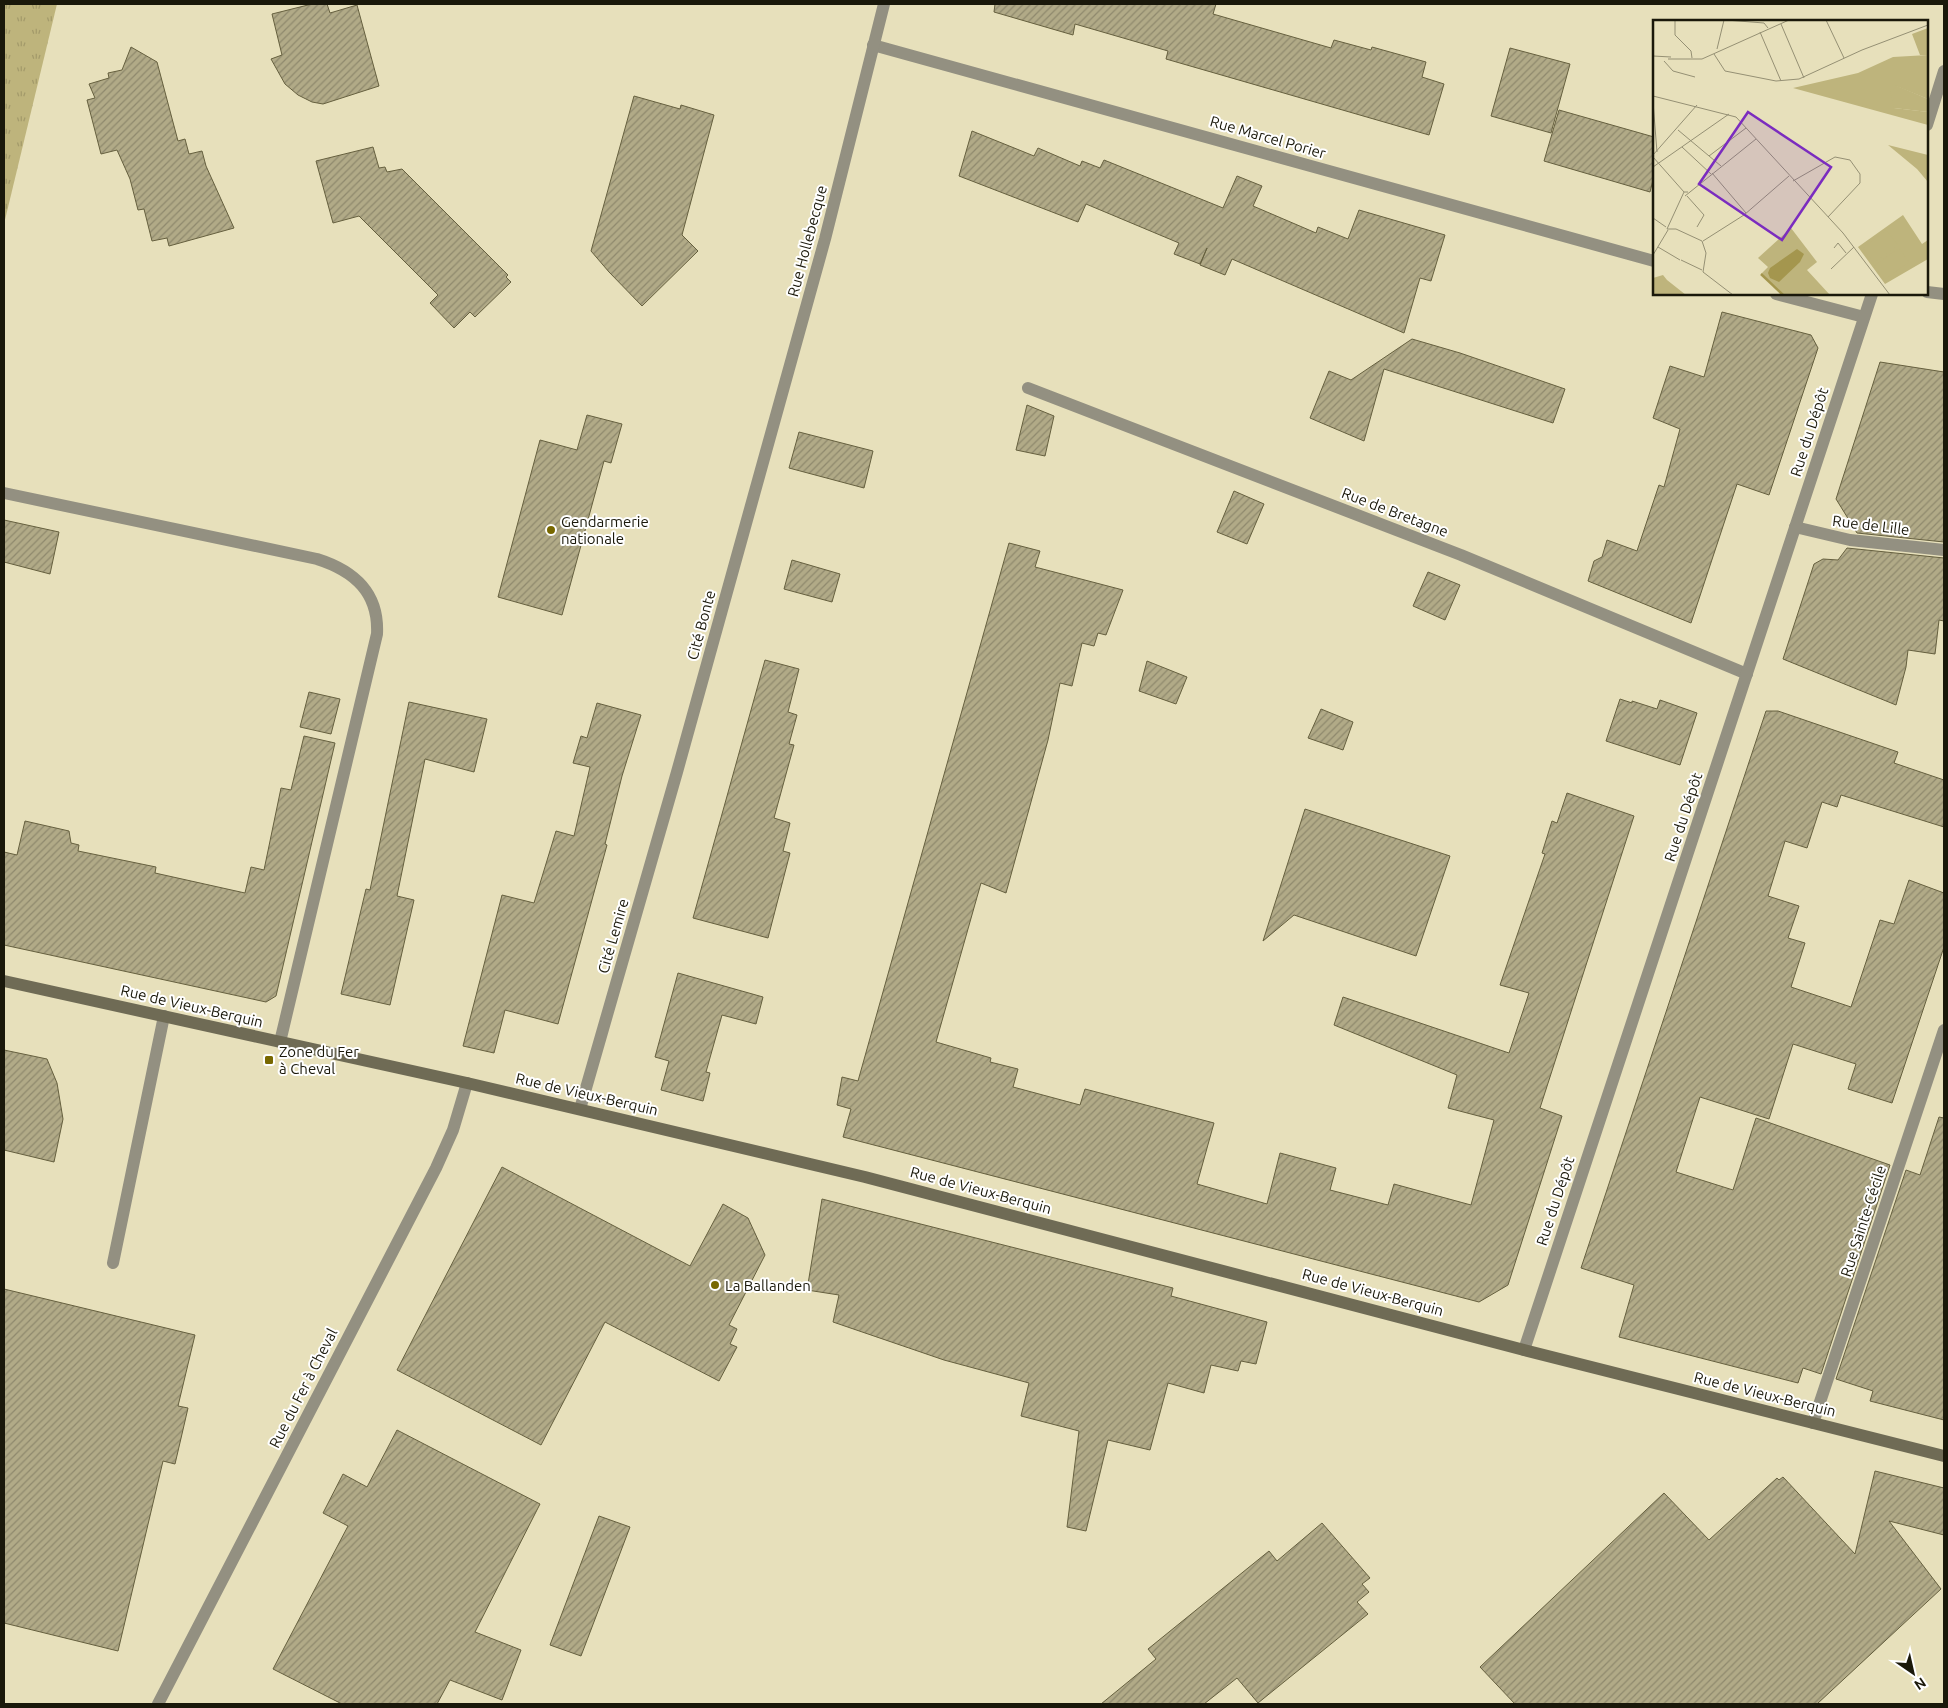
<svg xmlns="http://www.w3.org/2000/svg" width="1948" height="1708" viewBox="0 0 1948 1708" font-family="Ubuntu,sans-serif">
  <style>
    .grass { fill: url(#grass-tufts) }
    .building { fill: url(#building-hatch); stroke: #66603f }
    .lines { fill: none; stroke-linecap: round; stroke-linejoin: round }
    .lane { stroke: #939081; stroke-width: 12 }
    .street { stroke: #939081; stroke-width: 12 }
    .secondary { stroke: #6f6b55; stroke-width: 12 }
    .poi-dot { fill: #786800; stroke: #fff; stroke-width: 2 }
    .labels { text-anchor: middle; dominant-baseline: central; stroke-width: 4; stroke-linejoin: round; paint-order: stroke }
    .street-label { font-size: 15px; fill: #1a180a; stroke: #fff }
    .poi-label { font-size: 15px; fill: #1a180a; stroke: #fff; text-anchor: start }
    .inset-river { fill: none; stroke: #a4964e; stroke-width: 2.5 }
    .inset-road { fill: none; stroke: #959074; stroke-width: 1 }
    .view { fill: #7b2cbf; fill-opacity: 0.15; stroke: #7b2cbf; stroke-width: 2.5 }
    .inset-edge { fill: none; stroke: #1a180a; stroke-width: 2.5 }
  </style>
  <defs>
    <pattern id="grass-tufts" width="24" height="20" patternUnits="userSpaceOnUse" patternTransform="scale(1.25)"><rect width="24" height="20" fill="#beb47c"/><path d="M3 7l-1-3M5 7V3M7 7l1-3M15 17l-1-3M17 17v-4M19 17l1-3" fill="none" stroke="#a39a6a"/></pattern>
    <pattern id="building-hatch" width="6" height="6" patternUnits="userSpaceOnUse" patternTransform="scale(1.25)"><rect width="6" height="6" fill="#b1aa87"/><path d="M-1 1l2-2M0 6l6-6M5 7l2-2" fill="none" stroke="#8f896d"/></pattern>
  </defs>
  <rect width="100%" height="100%" fill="#e7e0bb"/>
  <path class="grass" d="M4,4H57L4,224Z"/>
  <g class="building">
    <path d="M312,4H327L330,13L357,5L379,86L323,104L312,102L298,95L285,84L271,59L282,55L272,14Z"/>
    <path d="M995,4H1216L1213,14L1331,48L1334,40L1371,50L1372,47L1426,62L1422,77L1444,84L1429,135L1166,59L1168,51L1075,24L1073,35L994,12Z"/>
    <path d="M131,47L157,62L178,141L185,139L189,154L202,151L206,166L234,228L169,246L167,238L152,241L144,209L138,210L130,179L117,150L101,154L87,100L95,98L89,84L109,78L108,73L122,70Z"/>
    <path d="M1510,48L1570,64L1551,133L1491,116Z"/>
    <path d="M634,96L680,109L681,105L714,115L682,235L698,251L642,306L609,272L591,251Z"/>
    <path d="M1559,110L1654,137V176L1650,192L1544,161Z"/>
    <path d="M972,131L1034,156L1038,148L1080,166L1082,161L1100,168L1104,160L1223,208L1237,176L1262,186L1253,206L1316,233L1318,227L1348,239L1359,210L1445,235L1431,281L1420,278L1404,333L1232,259L1225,275L1200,265L1207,248L1200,264L1174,254L1179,243L1086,204L1078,222L959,176Z"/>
    <path d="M373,147L379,168L385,167L387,172L402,169L508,275L506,277L511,282L475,317L470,312L454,328L430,303L438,295L359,216L333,223L316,161Z"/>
    <path d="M1722,312L1811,335L1818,348L1769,495L1737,484L1691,623L1588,581L1594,561L1602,557L1607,540L1637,551L1659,485L1664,487L1680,429L1653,418L1670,366L1704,377Z"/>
    <path d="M1412,339L1460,353L1565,389L1553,423L1384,369L1364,441L1310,418L1329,371L1351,380Z"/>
    <path d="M1880,362L1944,372V542L1857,533L1836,499Z"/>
    <path d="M1027,405L1054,416L1045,456L1016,450Z"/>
    <path d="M587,415L622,424L611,463L604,461L562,615L498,597L540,440L577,450Z"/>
    <path d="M799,432L873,451L864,488L789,468Z"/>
    <path d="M1234,491L1264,504L1247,544L1217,532Z"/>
    <path d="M4,520L59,532L50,574L4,562Z"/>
    <path d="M1009,543L1040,551L1035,567L1123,590L1106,635L1098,633L1094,646L1082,643L1072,686L1060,683L1048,740L1006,893L981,883L936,1042L991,1058L990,1062L1018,1069L1013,1087L1080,1105L1085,1089L1214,1123L1197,1184L1267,1204L1280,1153L1336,1168L1330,1190L1388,1205L1394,1184L1471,1205L1494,1120L1448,1108L1457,1075L1334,1025L1343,997L1509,1053L1529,993L1500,985L1545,854L1542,853L1552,821L1557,823L1567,793L1634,816L1540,1108L1562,1116L1508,1285L1479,1302L843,1137L851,1109L837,1105L842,1077L858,1081Z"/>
    <path d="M1847,548L1944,558V621L1939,620L1935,654L1908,650L1906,667L1896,705L1783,659L1814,564L1823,559L1838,560Z"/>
    <path d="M792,560L840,574L832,602L784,589Z"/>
    <path d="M1428,572L1460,585L1445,620L1413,606Z"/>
    <path d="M765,660L799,669L788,712L797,715L789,744L794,745L774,818L790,823L783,851L790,853L768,938L693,918Z"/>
    <path d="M1147,661L1187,677L1176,704L1139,691Z"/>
    <path d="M309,692L340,699L331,734L300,727Z"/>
    <path d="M1620,699L1632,703V701L1657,709L1660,700L1697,713L1680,765L1606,741Z"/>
    <path d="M409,702L487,719L474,772L425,759L397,896L414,900L390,1005L341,994L366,889L370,890Z"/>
    <path d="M597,703L641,715L622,776L605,844L607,845L558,1024L505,1010L494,1053L463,1046L502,895L534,903L556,831L574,836L590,767L573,763L581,736L587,738Z"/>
    <path d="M1321,709L1353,722L1343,750L1308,738Z"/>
    <path d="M1766,711H1778L1898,752L1894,763L1944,780V827L1841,795L1837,807L1822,802L1807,848L1785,841L1768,896L1799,906L1788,938L1805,943L1791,987L1851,1007L1880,920L1894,924L1909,880L1944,893V947L1892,1103L1848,1089L1856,1064L1793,1044L1769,1119L1700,1097L1676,1172L1733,1190L1756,1118L1890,1165L1821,1374L1803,1368L1798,1383L1619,1337L1634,1285L1581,1268Z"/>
    <path d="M304,736L335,743L276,996L266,1002L4,945V852L17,855L25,821L69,831L71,843L79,845L78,851L156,867L155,873L245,893L251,867L264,870L281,788L291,790Z"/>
    <path d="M1305,809L1450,856L1416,956L1294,915L1263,941Z"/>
    <path d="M678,973L763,997L756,1024L722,1015L706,1072L710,1073L703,1101L661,1090L669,1061L655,1057Z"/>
    <path d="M4,1050L47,1059L57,1083L63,1119L54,1162L4,1150Z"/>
    <path d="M1939,1117L1944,1118V1420L1870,1401L1873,1391L1836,1379L1906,1170L1920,1175Z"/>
    <path d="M502,1167L690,1266L723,1204L748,1218L765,1255L729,1325L737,1329L730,1344L737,1347L719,1381L605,1322L541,1445L397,1370Z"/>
    <path d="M822,1199L1173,1288L1171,1296L1267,1322L1256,1364L1241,1361L1238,1371L1211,1365L1204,1393L1168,1383L1150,1450L1108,1440L1086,1531L1067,1527L1079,1431L1021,1416L1029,1383L944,1360L833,1322L839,1295L807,1290Z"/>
    <path d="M4,1289L195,1335L178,1406L188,1408L182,1434L175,1464L163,1461L118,1651L4,1623Z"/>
    <path d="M397,1430L540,1504L475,1632L521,1650L502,1700L450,1680L437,1704H342L273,1669L348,1526L323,1513L343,1474L367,1487Z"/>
    <path d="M1875,1471L1944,1488V1535L1889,1521L1941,1589L1817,1704H1515L1480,1667L1664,1493L1709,1540L1777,1478L1779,1480L1783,1477L1855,1554Z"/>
    <path d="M599,1516L630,1527L581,1656L550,1645Z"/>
    <path d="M1322,1523L1370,1578L1362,1584L1369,1592L1357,1602L1368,1614L1258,1703L1237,1678L1204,1704H1101L1156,1659L1148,1649L1269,1551L1277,1561Z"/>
  </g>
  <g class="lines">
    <g class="lane">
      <path d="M1028,388L1461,555L1747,674"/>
      <path d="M4,493L317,559C355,571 379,593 377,634L280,1042"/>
      <path d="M113,1263L164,1016"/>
    </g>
    <g class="street">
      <path d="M873,45L1654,261"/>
      <path d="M1927,125L1944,71"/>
      <path d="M1927,292L1944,294"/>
      <path d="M1776,294L1864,317"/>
      <path d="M1795,527L1850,540L1944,550"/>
      <path d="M580,1109L677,772L825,239L884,4"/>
      <path d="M1524,1350L1872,294"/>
      <path d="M1813,1423L1944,1030"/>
      <path d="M158,1704L436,1168L453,1130L467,1083"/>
    </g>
    <path class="secondary" d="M4,981L467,1083L865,1177L1524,1350L1944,1456"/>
  </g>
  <g class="poi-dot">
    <circle cx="551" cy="530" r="5"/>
    <rect x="264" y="1055" width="10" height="10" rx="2.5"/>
    <circle cx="715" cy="1285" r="5"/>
  </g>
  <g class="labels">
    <g class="street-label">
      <text transform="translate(1268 137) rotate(16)">Rue Marcel Porier</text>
      <text transform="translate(807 241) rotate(-75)">Rue Hollebecque</text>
      <text transform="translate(1809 432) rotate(-72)">Rue du Dépôt</text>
      <text transform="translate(1395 512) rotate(21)">Rue de Bretagne</text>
      <text transform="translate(1871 525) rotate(7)">Rue de Lille</text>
      <text transform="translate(701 625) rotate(-75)">Cité Bonte</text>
      <text transform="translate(1683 817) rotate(-72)">Rue du Dépôt</text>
      <text transform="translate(613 936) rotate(-74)">Cité Lemire</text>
      <text transform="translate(192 1006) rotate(13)">Rue de Vieux-Berquin</text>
      <text transform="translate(587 1094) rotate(13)">Rue de Vieux-Berquin</text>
      <text transform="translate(981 1190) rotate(15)">Rue de Vieux-Berquin</text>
      <text transform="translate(1555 1201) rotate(-72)">Rue du Dépôt</text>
      <text transform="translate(1863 1221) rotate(-72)">Rue Sainte-Cécile</text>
      <text transform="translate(1373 1292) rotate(15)">Rue de Vieux-Berquin</text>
      <text transform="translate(303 1388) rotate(-63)">Rue du Fer à Cheval</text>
      <text transform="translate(1765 1394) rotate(14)">Rue de Vieux-Berquin</text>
    </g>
    <g class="poi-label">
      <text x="561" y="521">Gendarmerie<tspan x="561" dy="17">nationale</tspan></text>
      <text x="279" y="1051">Zone du Fer<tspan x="279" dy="17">à Cheval</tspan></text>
      <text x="725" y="1285">La Ballanden</text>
    </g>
  </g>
  <g transform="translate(1653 20)">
    <rect width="275" height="275" fill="#e7e0bb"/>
    <path d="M275,35V79L243,66L241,88L275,92V105L140,68L205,53L240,37ZM235,125L275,135V162L264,149ZM250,195L269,224L275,220V239L232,264L205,227ZM138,208L164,242L154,250L177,275H130L108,254L115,247L105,238Z" fill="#beb47c"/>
    <path d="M275,8V35H267L259,14ZM242,65L275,79V92L241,88L237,70Z" fill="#beb47c"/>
    <path d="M233,210L245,225L221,243L210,228ZM246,228L256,242L231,260L221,246ZM10,255L14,260L33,275H0V258Z" fill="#beb47c"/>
    <path d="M144,229L151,234L147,242L126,262L117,258L115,253L117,248Z" fill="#a4964e"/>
    <path class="inset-river" d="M108,254L130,275"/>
    <path class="inset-road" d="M22,0V15L38,31L39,38M73,0L111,3L115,8M173,0L191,38M128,4L151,58M107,12L128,61M64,29L71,0M61,34L72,51L123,61L146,59L209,30L275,5M0,36L18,37M15,39H49L136,0M11,41L20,51L42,57M0,76L83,97L190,213L237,275M0,82L4,132M25,110L68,146M29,127L58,154M0,135L44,85M56,136L93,108M0,137L31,172M0,147L76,94M59,153L93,193M140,161L182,137L197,140L207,154V163L175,197M35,172H31L14,209H23L49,221L53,233L50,252L80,275M32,176L103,119M34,176L51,195L44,207M0,198L13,207M50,221L91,195L136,156M5,227L27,240M181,228L185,223L193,233M0,235L15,210M28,240L49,250M178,249L201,227"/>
    <path class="view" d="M95,92L178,147L129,220L46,164Z"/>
    <rect width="275" height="275" class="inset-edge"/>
  </g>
  <rect width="1948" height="1708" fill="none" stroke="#1a180a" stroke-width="10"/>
  <g transform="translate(1913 1673) rotate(146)" stroke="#ffffff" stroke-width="4" paint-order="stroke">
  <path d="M0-4L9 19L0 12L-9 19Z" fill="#1a180a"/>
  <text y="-8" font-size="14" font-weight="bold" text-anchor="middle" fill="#1a180a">N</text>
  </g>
</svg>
